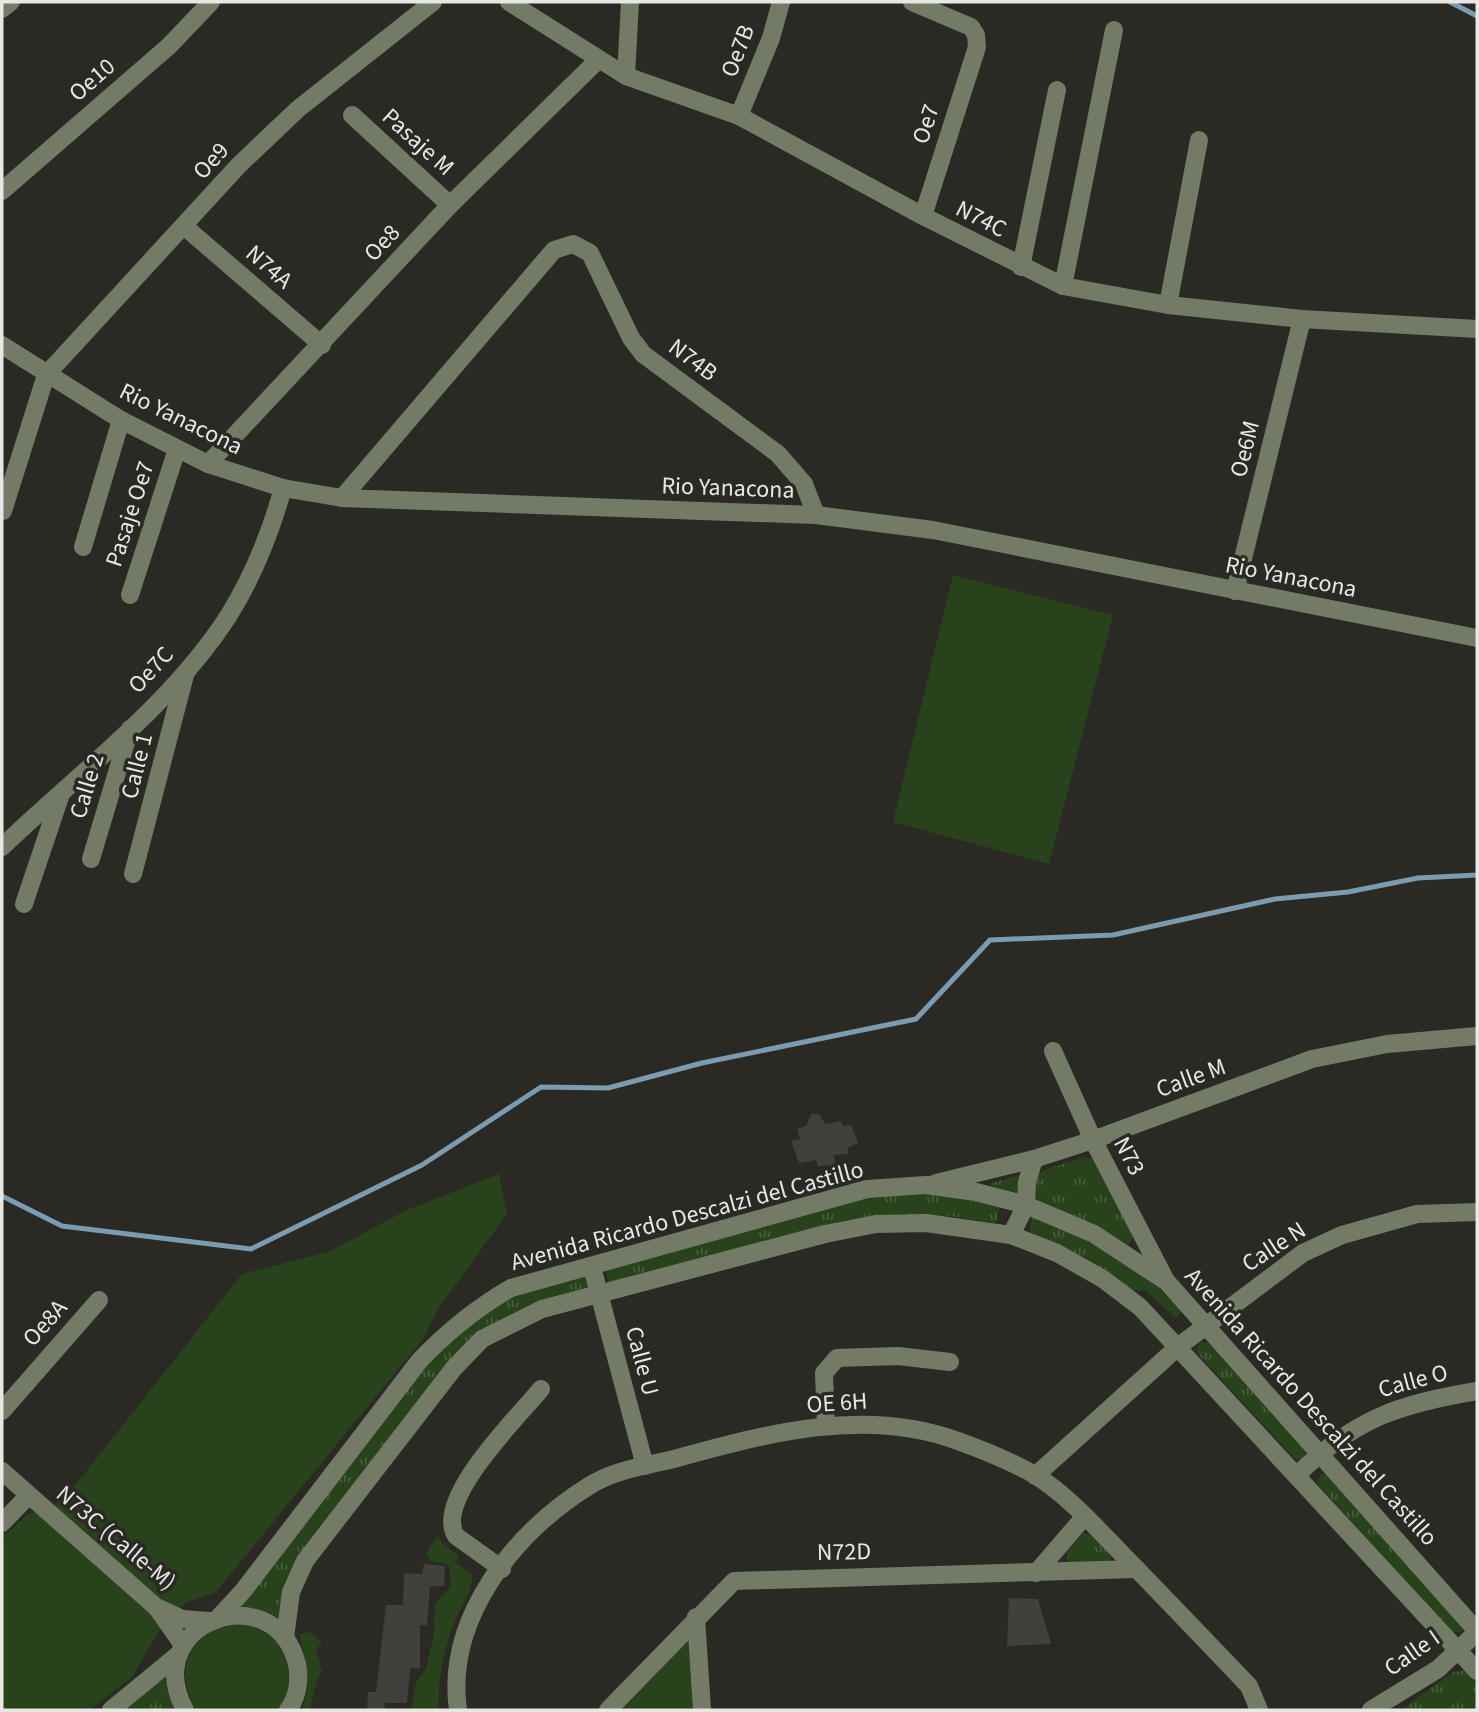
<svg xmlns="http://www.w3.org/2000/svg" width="1479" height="1712" viewBox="0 0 1479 1712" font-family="'Source Sans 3',sans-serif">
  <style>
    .grass { fill: url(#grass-tufts) }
    .green { fill: #28431b }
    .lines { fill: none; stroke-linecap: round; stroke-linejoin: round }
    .stream { stroke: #7a9bb0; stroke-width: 5 }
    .building { fill: #42403c }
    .minor { stroke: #737b67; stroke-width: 18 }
    .labels { text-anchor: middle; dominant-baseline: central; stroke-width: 7; stroke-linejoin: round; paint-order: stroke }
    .street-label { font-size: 24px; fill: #e8e7e4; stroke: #2b2924 }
  </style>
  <defs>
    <pattern id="grass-tufts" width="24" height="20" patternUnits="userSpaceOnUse" patternTransform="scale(1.75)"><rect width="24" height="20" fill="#28431b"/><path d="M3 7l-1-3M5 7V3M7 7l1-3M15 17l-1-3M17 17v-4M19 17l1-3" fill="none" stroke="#475e3c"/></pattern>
  </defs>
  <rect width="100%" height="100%" fill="#2b2924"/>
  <g class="grass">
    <path d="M1084,1157L1092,1159L1134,1236L1128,1245L1089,1223L1038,1200L1033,1188L1035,1177L1044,1170Z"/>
    <path d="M1023,1174L1019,1195L990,1189L992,1183Z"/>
    <path d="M884,1194H935L1000,1206L996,1223L950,1216L900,1215L845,1220L609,1285L605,1269L835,1205Z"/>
    <path d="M1032,1214C1087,1238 1140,1267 1182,1311L1176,1318L1146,1291L1132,1290L1083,1257L1030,1232Z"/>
    <path d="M588,1274L591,1289L480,1332L306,1547L284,1586L278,1621L229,1611L424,1364L456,1330L514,1294Z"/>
    <path d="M1199,1342L1210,1343L1306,1450L1303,1459H1295L1197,1353Z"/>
    <path d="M1330,1472L1465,1623L1462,1632H1450L1317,1483L1321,1475Z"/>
    <path d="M1091,1533L1112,1556L1107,1563H1068L1066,1553L1082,1534Z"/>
    <path d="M1470,1670L1477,1681V1710H1401L1453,1672Z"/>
    <path d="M169,1671L168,1689L178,1710H127Z"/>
  </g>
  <g class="green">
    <path d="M953,575L1113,615L1049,864L893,822Z"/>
    <path d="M499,1174L507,1214L438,1309L423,1339L216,1592L185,1603L156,1635L133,1676L89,1710H2V1537L27,1515L63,1501L242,1274L328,1252L407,1210Z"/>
    <path d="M438,1535L443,1544L459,1556L456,1563L472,1574C473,1592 463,1602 456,1619C444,1648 437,1679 439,1710H411L416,1683L426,1669L434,1634L435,1605L451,1586L449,1565L431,1561L426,1553Z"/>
    <path d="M696,1617L702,1710H608Z"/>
    <path d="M243,1624C290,1636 300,1669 280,1710H196C171,1666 192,1627 243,1624Z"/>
    <path d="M308,1631L322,1642L316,1650L322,1671L317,1679L310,1710H302C313,1682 305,1663 300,1635Z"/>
  </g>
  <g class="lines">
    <g class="stream">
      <path d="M1450,2L1477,16"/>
      <path d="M2,1196L62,1226L251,1249L422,1165L541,1087L608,1088L702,1063L916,1019L990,940L1113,935L1275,899L1348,892L1418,878L1477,875"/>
    </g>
  </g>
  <g class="building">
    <path d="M811,1114H819L825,1124L841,1121L843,1126L851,1125L858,1143L847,1148L849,1154L834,1155L835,1165L818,1166L816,1160L799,1163L791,1141L800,1139L797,1129L806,1126Z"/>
    <path d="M424,1564L445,1566L444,1586H430L427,1625H420V1668H410L407,1703H385L384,1710H367L368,1692H376L386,1605H403L404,1573L422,1574Z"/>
    <path d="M1009,1598L1038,1599L1051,1644L1007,1646Z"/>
  </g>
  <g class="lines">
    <g class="minor">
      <path d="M509,2L626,76L739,116L923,216L1063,286L1168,305L1302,319L1477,329"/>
      <path d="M912,2L971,27L976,35L977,47L923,216"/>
      <path d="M2,9L11,2"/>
      <path d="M626,76L630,2"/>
      <path d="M352,115L450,205"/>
      <path d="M739,116L771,38L781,2"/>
      <path d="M2,191L169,46L211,2"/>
      <path d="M185,227L322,345"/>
      <path d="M1021,267L1057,90"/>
      <path d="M1063,286L1114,30"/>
      <path d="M1168,305L1199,140"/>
      <path d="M2,345L121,420L208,464L283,488L342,498L816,515L933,530L1477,638"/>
      <path d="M208,464L450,205L597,61"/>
      <path d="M342,498L554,250L573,244L590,253L631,338L643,354L778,454L804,484L816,515"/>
      <path d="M3,511L46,375L239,165L298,109L433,2"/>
      <path d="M83,547L121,420"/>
      <path d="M1235,591L1302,319"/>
      <path d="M130,595L177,449"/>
      <path d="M2,847C77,775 173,703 229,615C252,578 271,531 283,488"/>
      <path d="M91,859L130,729"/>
      <path d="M133,874L185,675"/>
      <path d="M24,904L61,794"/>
      <path d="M1053,1051L1093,1140L1165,1279"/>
      <path d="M936,1183L1034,1159L1093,1140L1312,1059L1387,1044L1477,1036"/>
      <path d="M1011,1235L1026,1205L1027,1182L1034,1159"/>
      <path d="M592,1267L645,1466"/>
      <path d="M2,1411L99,1300"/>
      <path d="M826,1426L824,1373L837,1358L898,1356L950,1362"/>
      <path d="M2,1471L156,1607L182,1619L209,1621"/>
      <path d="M1298,1474C1356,1418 1399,1404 1477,1391"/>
      <path d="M1035,1476L1179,1346L1303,1253L1342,1235L1417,1214L1477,1212"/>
      <path d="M2,1523L28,1496"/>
      <path d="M502,1569L456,1536C433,1500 518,1417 541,1389"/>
      <path d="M1036,1573L1085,1516"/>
      <path d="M157,1608L183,1645"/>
      <path d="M696,1617L702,1710"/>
      <path d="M217,1619L243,1591L420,1360C448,1331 476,1308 511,1288L867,1189L926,1185L976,1192L1026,1205L1094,1234L1167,1282L1477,1631"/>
      <path d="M285,1638L291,1592L305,1561L454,1368L482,1339L542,1309L825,1234L876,1224L926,1223L1011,1235L1057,1253L1103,1279L1140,1307L1477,1671"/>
      <path d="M111,1710L179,1654"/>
      <path d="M185,1710C138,1622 274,1574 297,1664C300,1679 298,1697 288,1710"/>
      <path d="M458,1710C445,1619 514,1532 589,1486C614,1470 645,1466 674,1459C765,1434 865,1406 958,1441C983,1450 1012,1462 1035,1475C1067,1495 1095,1526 1121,1553C1164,1597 1207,1642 1249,1686L1259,1710"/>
      <path d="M608,1710L734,1581L1137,1569"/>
      <path d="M1371,1710L1438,1669L1477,1632"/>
    </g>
  </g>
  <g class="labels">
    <g class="street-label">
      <text transform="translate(738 51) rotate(-69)">Oe7B</text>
      <text transform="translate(92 80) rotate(-41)">Oe10</text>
      <text transform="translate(926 124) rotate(-72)">Oe7</text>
      <text transform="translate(418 142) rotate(42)">Pasaje M</text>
      <text transform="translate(211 161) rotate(-48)">Oe9</text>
      <text transform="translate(981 219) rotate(27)">N74C</text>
      <text transform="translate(382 243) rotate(-47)">Oe8</text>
      <text transform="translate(269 267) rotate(41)">N74A</text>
      <text transform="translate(693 360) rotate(37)">N74B</text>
      <text transform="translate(181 419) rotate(26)">Rio Yanacona</text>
      <text transform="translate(1245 449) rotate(-76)">Oe6M</text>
      <text transform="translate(728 488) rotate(2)">Rio Yanacona</text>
      <text transform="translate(130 514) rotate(-72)">Pasaje Oe7</text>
      <text transform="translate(1291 577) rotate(11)">Rio Yanacona</text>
      <text transform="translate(151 670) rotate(-47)">Oe7C</text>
      <text transform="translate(137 766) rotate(-76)">Calle 1</text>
      <text transform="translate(87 786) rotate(-73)">Calle 2</text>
      <text transform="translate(1191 1078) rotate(-20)">Calle M</text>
      <text transform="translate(1129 1156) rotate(62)">N73</text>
      <text transform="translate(687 1216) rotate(-15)">Avenida Ricardo Descalzi del Castillo</text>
      <text transform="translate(1274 1247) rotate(-33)">Calle N</text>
      <text transform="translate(45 1323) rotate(-48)">Oe8A</text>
      <text transform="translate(642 1361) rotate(75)">Calle U</text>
      <text transform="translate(1413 1381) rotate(-15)">Calle O</text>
      <text transform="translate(837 1403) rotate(-4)">OE 6H</text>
      <text transform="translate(1311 1407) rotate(48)">Avenida Ricardo Descalzi del Castillo</text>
      <text transform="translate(116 1538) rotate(40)">N73C (Calle-M)</text>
      <text transform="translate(844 1552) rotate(-1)">N72D</text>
      <text transform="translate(1412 1653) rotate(-35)">Calle I</text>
    </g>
  </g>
  <rect width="1479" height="1712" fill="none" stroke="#e8e7e4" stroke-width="7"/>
</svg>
